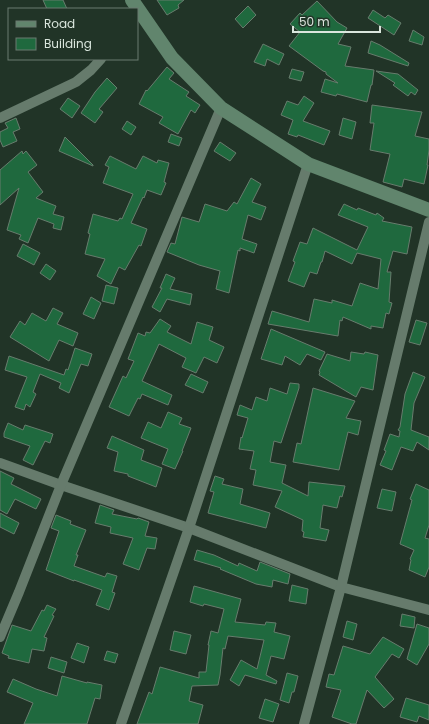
<svg xmlns="http://www.w3.org/2000/svg" width="429" height="724" viewBox="0 0 429 724" font-family="Poppins,sans-serif">
  <style>
    .building { fill: #1f693e; stroke: #677c6d }
    .lines { fill: none; stroke-linecap: round; stroke-linejoin: round }
    .minor { stroke: #667b6c; stroke-width: 10 }
    .secondary { stroke: #61856d; stroke-width: 14 }
  </style>
  <rect width="100%" height="100%" fill="#213427"/>
  <g class="building">
    <path d="M43,0H63L67,9H47Z"/>
    <path d="M157,0H184L178,5L179,8L167,15Z"/>
    <path d="M317,1L337,22L347,28L338,44L351,47L345,66L374,70L372,85H371L367,102L337,94L336,96L321,92L325,79L338,83L326,74V72L323,71L289,46L300,32L290,24L300,13L302,15Z"/>
    <path d="M248,6L256,15L243,28L235,19Z"/>
    <path d="M373,10L385,18L388,15L401,23L394,35L368,18Z"/>
    <path d="M413,30L424,37L422,45L409,41Z"/>
    <path d="M371,41L380,45L409,63L408,66L368,53Z"/>
    <path d="M263,44L284,54L279,65L267,59L265,66L254,62Z"/>
    <path d="M167,67L174,73L169,79L189,92L186,96L200,105L195,113L191,110L178,134L159,123L163,117L139,104L146,90L147,91Z"/>
    <path d="M292,69L304,72L301,81L289,78Z"/>
    <path d="M376,71L398,74L418,90L415,95L411,92L408,96L393,85L395,83Z"/>
    <path d="M107,78L117,88L99,109L103,112L95,123L81,113L95,92Z"/>
    <path d="M304,96L314,103L303,121L330,131L324,145L298,135L297,137L288,134L293,120L281,115L287,101L298,105Z"/>
    <path d="M68,98L80,106L72,118L60,109Z"/>
    <path d="M372,105L422,112L415,136L429,139V150L427,165H428L424,184L404,179L402,187L383,182L390,154L370,150L374,123H370Z"/>
    <path d="M16,118L20,129L13,132L17,141L3,147L0,140V132L8,128L5,123Z"/>
    <path d="M343,118L356,122L352,139L339,135Z"/>
    <path d="M127,121L136,127L131,135L122,129Z"/>
    <path d="M171,134L182,138L179,146L168,142Z"/>
    <path d="M65,137L93,165V166L59,151Z"/>
    <path d="M220,142L236,153L230,161L214,151Z"/>
    <path d="M22,151L23,154L26,151L37,165L28,172L43,192L36,198L56,206L53,214L64,217L61,230L53,228L54,224L38,218L28,243L19,239L21,235L7,230L19,188L0,205V170Z"/>
    <path d="M110,156L136,169L143,156L157,163L158,160L169,163L164,182L166,183L161,195L147,190L144,198L143,197L131,223L147,229L141,246L139,245L125,270L119,267L111,284L97,276L105,259L85,254L90,234L88,233L93,214L118,221L120,218L122,219L133,194L103,183L109,167L105,165Z"/>
    <path d="M251,178L261,184L252,202L266,207L261,220L248,215L242,239L257,244L254,253L240,248V251L238,250L229,293L216,289L220,271L199,265L167,252L171,243L175,244L182,217L199,222L205,204L227,211L234,202L237,204Z"/>
    <path d="M344,204L357,210L358,208L376,215L377,213L384,218L382,221L412,227L407,254L393,251L387,272H391L389,302L392,303L389,314L386,313L383,328L371,326V329L343,317L342,321L340,320L338,336L268,324L272,311L309,322L314,299L332,303V300L352,306L360,283L378,289L381,259L357,253L352,264L325,251L322,262H321L317,274L310,272L304,287L288,281L295,262L293,261L300,242L307,244L313,228L357,250L368,227L338,215Z"/>
    <path d="M23,244L40,253L34,265L17,256Z"/>
    <path d="M46,264L56,271L50,280L40,273Z"/>
    <path d="M166,274L175,278L170,289L192,294L190,305L167,299L160,312L152,307L162,288H160Z"/>
    <path d="M106,285L118,288L114,304L102,301Z"/>
    <path d="M91,297L101,303L94,319L83,314Z"/>
    <path d="M53,308L63,313L57,324L78,333L73,346L59,340L49,361L10,337L20,321L25,325L32,313L46,321Z"/>
    <path d="M160,319L171,326L167,332L191,344L197,322L213,327L209,340L224,347L217,363L204,357L196,373L182,367L186,358L159,344L142,381L172,395L168,405L142,394L140,399L138,398L129,416L109,407L123,376L126,378L134,361L128,359L138,333L145,336L146,332L150,333Z"/>
    <path d="M416,320L427,323L420,345L409,342Z"/>
    <path d="M271,329L325,352L321,360L307,354L300,365L285,356L282,365L261,359Z"/>
    <path d="M75,348L92,354L88,366L81,364L69,393L59,388L61,383L40,374L33,392L36,394L30,407L26,404L24,410L15,407L27,377L5,370L9,356L64,375L66,369L68,370Z"/>
    <path d="M351,352L364,354L365,352L378,355L373,390L361,387L356,397L319,375L320,372L319,371L327,354L350,361Z"/>
    <path d="M413,372L425,377L414,403L411,430L429,437V450L417,442L413,451L401,447L392,470L380,465L386,451L384,450L390,434L399,437L400,431L398,430L400,427L405,394Z"/>
    <path d="M191,374L208,382L203,393L185,385Z"/>
    <path d="M290,383L299,384V388L281,443L274,441L270,462L286,465L282,483L308,496L309,482L345,486L342,497L340,496L337,508L323,505L320,528L329,530L326,541L303,537L304,532L302,531L303,520L275,507L282,491L253,485L256,470L250,469L254,451L239,449L241,437L242,438L248,418L237,415L240,405L252,410L256,397L267,401L270,388L287,394Z"/>
    <path d="M313,388L355,401L346,418L361,421L358,435L348,432L339,470L293,462L297,443L301,444Z"/>
    <path d="M168,412L182,418L179,424L191,428L182,451H183L175,469L162,464L168,449L141,438L148,422L161,428Z"/>
    <path d="M8,423L23,430L25,425L53,434L50,443L45,441L33,465L23,460L30,446L4,437V433Z"/>
    <path d="M112,436L144,450L141,460L162,468L156,487L128,476V474L114,471L118,452L107,448Z"/>
    <path d="M0,471L14,478L11,484L41,499L36,509L15,499L7,514L0,510Z"/>
    <path d="M215,476L224,479L222,484L243,489L240,504L270,513L266,528L208,513L214,492L210,491Z"/>
    <path d="M416,484L429,490V525L425,538L429,539V567L425,577L409,570L411,560L410,559L414,550L400,544L412,500L410,499Z"/>
    <path d="M382,489L396,492L392,511L377,508Z"/>
    <path d="M100,505L114,510L112,514L137,519L138,518L149,522L145,536L157,538L155,549L147,548L139,570L123,564L133,538L110,533L111,527L95,523Z"/>
    <path d="M0,513L19,523L14,534L0,527Z"/>
    <path d="M56,515L71,521L70,524L86,530L76,555H78L74,566L105,577L107,573L117,576L112,592L115,593L109,610L96,605L102,590L74,580V581L46,570L59,531L51,528Z"/>
    <path d="M197,550L214,555L238,566L239,563L257,571L260,562L290,574L288,584L273,580L272,587L256,584L220,569L221,568L194,560Z"/>
    <path d="M292,585L308,589L306,604L289,601Z"/>
    <path d="M194,586L241,599L235,622L265,625L266,622L276,623L274,632L290,636L284,659L271,656L266,675L277,681L276,684L245,675L239,686L230,680L241,660L257,669L264,640L228,636L225,649L223,648L220,675L218,685L192,686L189,701L203,705L198,724H137L149,692L152,694L160,667L199,678V672H206L209,645H208L211,631L218,633L224,609L204,604L203,606L190,602Z"/>
    <path d="M47,605L56,609L52,615L54,616L44,637L47,638L44,651L32,649L29,663L8,658L9,656L2,653L12,625L31,631L42,610L44,611Z"/>
    <path d="M402,614L415,617L414,628L400,626Z"/>
    <path d="M347,621L357,624L353,640L343,637Z"/>
    <path d="M417,624L429,628V644L417,665L407,659Z"/>
    <path d="M174,631L191,635L186,654L170,650Z"/>
    <path d="M383,637L404,649L399,658L392,654L375,677L394,699L384,708L367,690L356,724H352L332,717L341,690L326,687L329,674L334,675L343,646L370,654Z"/>
    <path d="M77,643L89,647L84,663L71,658Z"/>
    <path d="M107,651L118,654L115,663L104,660Z"/>
    <path d="M51,657L67,662L64,673L48,668Z"/>
    <path d="M287,673L298,676L294,692H292L289,703L280,700Z"/>
    <path d="M62,676L87,683V682L102,685L100,699L95,698L87,724H24L33,703L7,692L13,679L36,689L57,696Z"/>
    <path d="M406,698L429,705V720L419,716L417,722L400,717Z"/>
    <path d="M265,699L279,704L273,722L259,718Z"/>
  </g>
  <g class="lines">
    <g class="minor">
      <path d="M0,118L76,82L91,70L101,59"/>
      <path d="M0,463L61,485L189,528L341,587L429,610"/>
      <path d="M0,637L19,592L61,485L221,108"/>
      <path d="M121,724L189,528L308,164"/>
      <path d="M304,724L341,587L429,222"/>
    </g>
    <path class="secondary" d="M132,0L172,58L221,108L308,164L429,210"/>
  </g>
  <rect x="8" y="8" width="130" height="52" fill="#213427" stroke="#6b7b70"/>
  <rect x="16" y="21" width="20" height="6" fill="#61856d" stroke="#6b7b70"/>
  <text x="44" y="28" font-size="12" fill="#dae6dd">Road</text>
  <rect x="16" y="38" width="20" height="12" fill="#1f693e" stroke="#6b7b70"/>
  <text x="44" y="48" font-size="12" fill="#dae6dd">Building</text>
  <path d="M293 26v6h87v-6" fill="none" stroke="#dae6dd" stroke-width="2"/>
  <text x="299" y="26" font-size="12" fill="#dae6dd" stroke="#213427" stroke-width="3" paint-order="stroke">50 m</text>
</svg>
